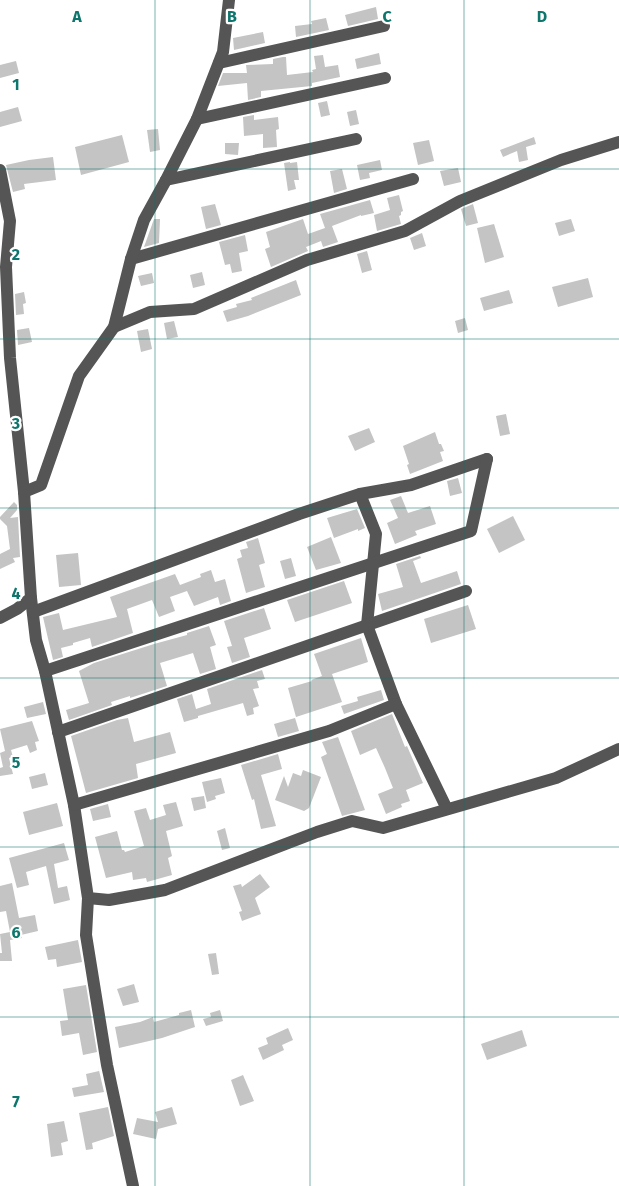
<svg xmlns="http://www.w3.org/2000/svg" width="619" height="1186" viewBox="0 0 619 1186" font-family="'Fira Sans',sans-serif">
  <style>
    .building { fill: #c4c4c4 }
    .lines { fill: none; stroke-linecap: round; stroke-linejoin: round }
    .minor { stroke: #555; stroke-width: 12 }
    .grid { fill: none; stroke: #0f766e; stroke-width: 1; stroke-opacity: 0.55 }
    .grid-label { font-size: 16px; text-anchor: middle; font-weight: bold; fill: #0f766e; stroke: #fff; stroke-width: 4.5; stroke-linejoin: round; paint-order: stroke }
  </style>
  <rect width="100%" height="100%" fill="#fff"/>
  <g class="building">
    <path d="M376,7L378,19L348,26L345,15Z"/>
    <path d="M326,18L329,30L296,37L295,26L312,24L311,21Z"/>
    <path d="M263,32L265,43L234,50L233,38Z"/>
    <path d="M379,53L381,64L357,69L355,59Z"/>
    <path d="M323,55L325,67L338,65L340,77L312,83V86L261,91V97L248,100L247,83L218,86L223,73H247L246,65L273,64V59L283,57H286L287,75L313,72L312,70L316,69L314,56Z"/>
    <path d="M16,61L19,73L0,78V65Z"/>
    <path d="M327,101L330,115L321,117L318,103Z"/>
    <path d="M18,107L22,121L0,127V112Z"/>
    <path d="M356,110L359,124L350,126L347,112Z"/>
    <path d="M254,115V120L278,117L279,129L276,130L277,147L263,148V134L244,136L243,117Z"/>
    <path d="M158,129L160,150L150,152L147,130Z"/>
    <path d="M122,135L129,162L81,175L75,147Z"/>
    <path d="M534,137L536,144L526,147L528,160L519,162L517,151L503,157L500,150Z"/>
    <path d="M429,140L434,161L418,165L413,143Z"/>
    <path d="M225,143H239L238,155L225,154Z"/>
    <path d="M53,157L56,180L24,184L25,189L13,192L6,165L29,160Z"/>
    <path d="M380,160L382,170L369,173L370,178L360,180L357,165Z"/>
    <path d="M290,162V163L297,162L299,180H294L296,189L288,191L284,163Z"/>
    <path d="M458,168L461,182L444,186L440,171Z"/>
    <path d="M342,169L347,189L334,193L330,171Z"/>
    <path d="M399,195L403,211L401,212V215L399,216L401,224L377,231L374,215L390,210L387,198Z"/>
    <path d="M370,200L374,213L361,216V215L332,226L338,242L323,247L321,241L306,247L308,251L271,267L265,249L270,247L266,232L303,219L308,234L325,228L320,214Z"/>
    <path d="M215,204L221,225L206,229L201,207Z"/>
    <path d="M473,204L478,223L466,226L461,209Z"/>
    <path d="M154,219H160L159,243L144,247Z"/>
    <path d="M571,219L575,231L559,236L555,223Z"/>
    <path d="M494,224L504,257L485,263L477,228Z"/>
    <path d="M422,233L426,246L414,250L410,238Z"/>
    <path d="M245,235L248,251L239,253L242,271L232,273L230,264L225,265L219,242Z"/>
    <path d="M367,251L372,270L362,273L357,254Z"/>
    <path d="M202,272L205,285L193,288L190,275Z"/>
    <path d="M152,273L154,283L141,286L138,276Z"/>
    <path d="M588,278L593,297L558,307L552,287Z"/>
    <path d="M296,280L301,295L248,316L227,322L223,311L237,307L236,304L252,300L251,298Z"/>
    <path d="M509,290L513,303L484,311L480,298Z"/>
    <path d="M24,292L26,303L23,304L24,314L16,315L15,294Z"/>
    <path d="M465,318L468,330L458,333L455,321Z"/>
    <path d="M174,321L178,337L167,339L164,323Z"/>
    <path d="M29,328L32,342L18,345L17,330Z"/>
    <path d="M148,329L152,349L141,352L137,331Z"/>
    <path d="M506,414L510,434L500,436L496,416Z"/>
    <path d="M369,428L375,442L355,451L348,436Z"/>
    <path d="M435,432L439,444H441L444,451L440,452L443,461L410,474L407,465L409,464L403,446Z"/>
    <path d="M458,478L462,493L450,496L447,481Z"/>
    <path d="M401,496L408,513L430,506L436,524L415,531L417,535L395,544L387,523L398,518L390,500Z"/>
    <path d="M14,502L17,505V510L10,518L18,517L20,557L13,558L15,562L0,569V554L10,549L7,526L0,519V517Z"/>
    <path d="M357,509L365,528L358,531V529L334,538L327,518Z"/>
    <path d="M513,516L525,540L499,553L487,529Z"/>
    <path d="M331,537L341,563L316,570L307,547Z"/>
    <path d="M258,538L265,563L259,565L265,587L246,593L237,559L242,557L240,550L248,548L246,542Z"/>
    <path d="M78,553L81,585L59,587L56,555Z"/>
    <path d="M420,556L421,558L413,561L421,583L457,571L461,584L382,611L378,594L403,587L396,564Z"/>
    <path d="M291,558L296,576L285,579L280,561Z"/>
    <path d="M211,570L215,582L225,579L231,601L220,605L218,597L194,606L187,591L170,597L175,611L159,617L152,600L127,609L133,633L92,647L90,638L73,643V645L61,648L63,657L53,660L43,617L59,613L63,630L117,617L110,597L175,574L180,585L201,577L200,574Z"/>
    <path d="M344,581L352,603L295,622L287,600Z"/>
    <path d="M468,605L476,629L431,643L424,619Z"/>
    <path d="M264,608L271,629L244,638L250,657L232,663L227,647L232,646L224,621Z"/>
    <path d="M209,626L216,645L210,647L216,669L200,674L193,653L160,663L167,686L130,698V696L111,702L112,705L69,720L66,710L89,703L79,671L94,663L154,644L187,635V633Z"/>
    <path d="M361,638L368,662L332,674L342,702L296,717L288,688L312,681L311,680L322,676L314,654Z"/>
    <path d="M262,670L265,679L257,681L259,688L253,689L259,706L253,708L254,714L247,716L243,703L198,716V718L184,722L177,699L192,694L196,709L211,704L207,689Z"/>
    <path d="M381,690L384,700L344,714L341,706L358,701L357,697Z"/>
    <path d="M43,702L46,714L27,718L24,707Z"/>
    <path d="M392,714L405,747L407,746L423,783L406,790L410,801L401,804L402,807L386,814L378,794L393,788L385,768L376,748L360,755L351,731Z"/>
    <path d="M128,718L134,742L170,732L176,753L136,764L138,778L86,793L71,736L117,720Z"/>
    <path d="M295,718L299,731L278,737L274,724Z"/>
    <path d="M32,721L39,741L35,742L37,750L30,753L27,745L11,750L13,757L9,758L13,774L0,776V768L3,767L0,753L5,751L0,729Z"/>
    <path d="M338,737L365,810L342,816L321,757L327,754L322,742Z"/>
    <path d="M278,754L282,769L261,775L276,826L261,829L254,799L252,800L241,765Z"/>
    <path d="M303,770L321,777L309,808L304,811L275,800L284,776L288,787L293,773L301,776Z"/>
    <path d="M45,773L48,785L32,789L29,777Z"/>
    <path d="M221,778L225,793L215,796L216,799L207,802L202,782Z"/>
    <path d="M204,796L206,808L194,811L191,798Z"/>
    <path d="M176,802L183,826L166,831L172,856L168,858L172,875L147,882L146,878L133,880L132,872L106,878L95,837L117,831L122,850H124L125,852L144,846L134,811L146,808L150,820L166,815L163,805Z"/>
    <path d="M57,803L63,826L29,835L23,812Z"/>
    <path d="M108,804L111,817L93,821L90,809Z"/>
    <path d="M225,828L230,848L222,850L217,831Z"/>
    <path d="M64,843L69,860L54,864L58,888L67,886L70,900L54,904L46,866L26,872L29,885L17,888L9,858Z"/>
    <path d="M260,874L270,887L255,898L261,914L242,921L239,912L242,911L233,886L241,884L242,887Z"/>
    <path d="M12,883L19,918L35,915L38,931L21,935L22,938L10,940L12,961H0V953H2L0,934L10,932L6,911L0,912V886Z"/>
    <path d="M78,940L82,962L57,967L56,959L48,960L45,947Z"/>
    <path d="M216,953L219,974L212,975L208,954Z"/>
    <path d="M134,984L139,1002L123,1006L117,989Z"/>
    <path d="M86,985L97,1052L83,1055L79,1033L62,1036L60,1021L68,1020L63,989Z"/>
    <path d="M191,1010L195,1027L162,1038L119,1048L115,1027L140,1022L153,1017L154,1022L179,1015V1013Z"/>
    <path d="M220,1010L223,1021L206,1026L203,1019L211,1017L210,1013Z"/>
    <path d="M288,1028L293,1040L282,1045L284,1050L263,1060L258,1048L268,1044L266,1038Z"/>
    <path d="M522,1030L527,1046L487,1060L481,1044Z"/>
    <path d="M98,1066L104,1092L74,1097L72,1088L88,1085L86,1074L99,1071Z"/>
    <path d="M243,1075L254,1101L240,1106L231,1080Z"/>
    <path d="M108,1107L114,1136L92,1143L93,1149L86,1150L79,1113Z"/>
    <path d="M172,1107L177,1124L158,1129L156,1139L133,1134L137,1118L158,1122L155,1112Z"/>
    <path d="M64,1121L68,1141L61,1143L63,1155L51,1157L47,1124Z"/>
  </g>
  <g class="lines">
    <g class="minor">
      <path d="M219,63L384,26"/>
      <path d="M197,119L385,78"/>
      <path d="M0,170L10,221L6,267L10,358L24,492L31,598L17,609L0,618"/>
      <path d="M166,180L356,139"/>
      <path d="M131,259L413,179"/>
      <path d="M114,327L150,312L194,309L307,260L405,231L460,201L561,160L619,142"/>
      <path d="M24,492L41,485L79,376L114,327L131,259L144,220L166,180L197,119L223,52L229,0"/>
      <path d="M360,494L376,534L367,625L396,704L447,809"/>
      <path d="M31,598L36,640L45,671L74,805L88,898L109,900L165,890L317,832L352,821L383,828L556,778L619,749"/>
      <path d="M33,612L299,514L360,494L411,485L487,459"/>
      <path d="M45,671L471,531L487,459"/>
      <path d="M58,732L466,591"/>
      <path d="M74,805L329,731L396,704"/>
      <path d="M88,898L86,935L107,1065L133,1186"/>
    </g>
  </g>
  <path class="grid" d="M155,0V1186M310,0V1186M464,0V1186M0,169H619M0,339H619M0,508H619M0,678H619M0,847H619M0,1017H619"/>
  <g class="grid-label">
    <text x="77" y="22">A</text>
    <text x="232" y="22">B</text>
    <text x="387" y="22">C</text>
    <text x="542" y="22">D</text>
    <text x="16" y="90">1</text>
    <text x="16" y="260">2</text>
    <text x="16" y="429">3</text>
    <text x="16" y="599">4</text>
    <text x="16" y="768">5</text>
    <text x="16" y="938">6</text>
    <text x="16" y="1107">7</text>
  </g>
</svg>
